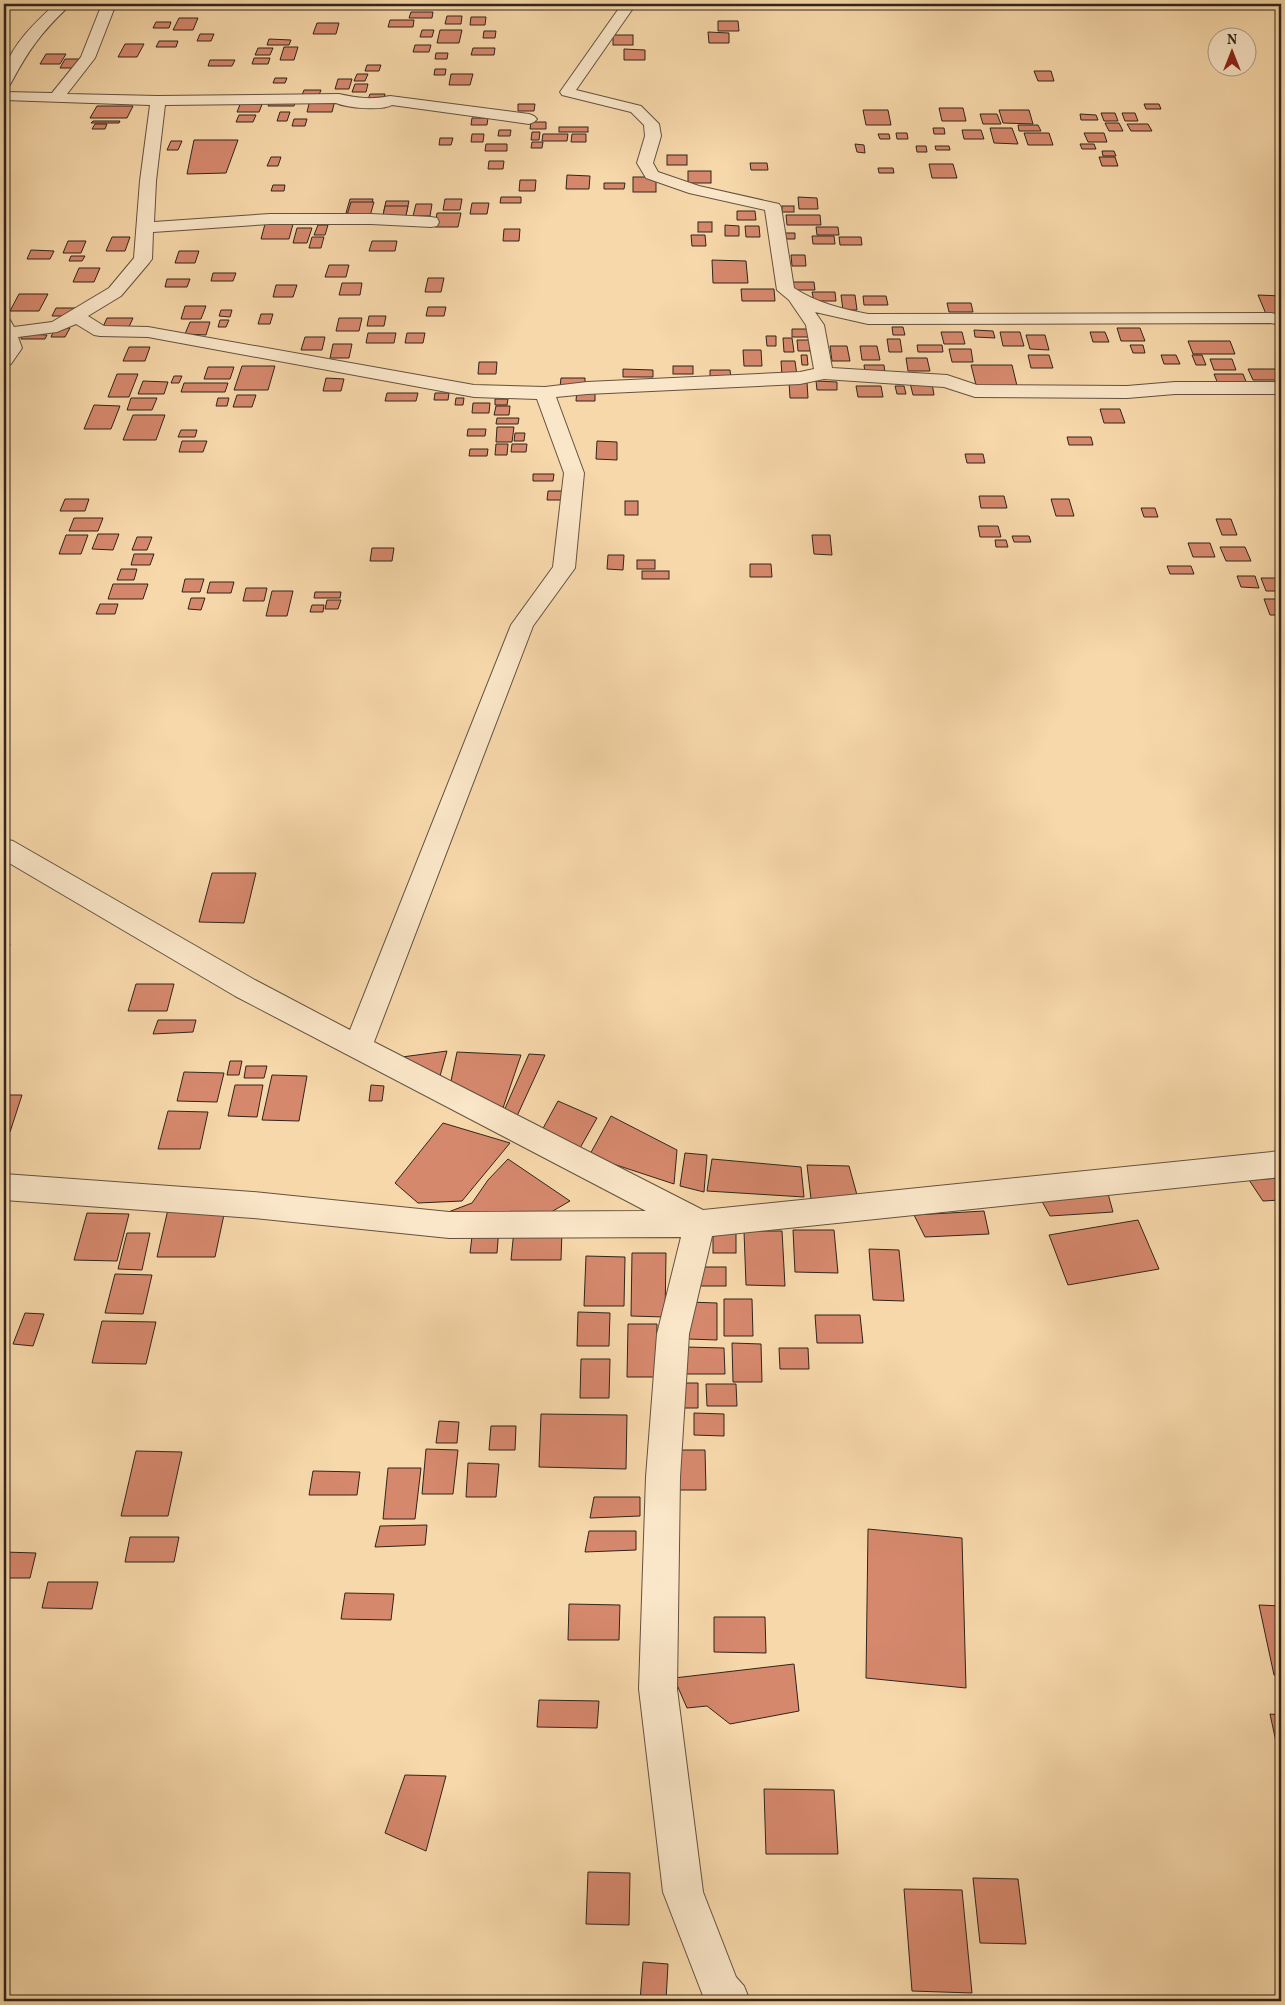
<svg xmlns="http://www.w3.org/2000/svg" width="1285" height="2005" viewBox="0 0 1285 2005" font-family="Vollkorn,serif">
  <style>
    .building { fill: #d6886d; stroke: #30251c }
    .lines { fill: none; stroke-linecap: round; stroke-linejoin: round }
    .minor-casing { stroke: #625240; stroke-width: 2 }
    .minor { fill: #fae6c8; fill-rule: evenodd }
  </style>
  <rect width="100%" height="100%" fill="#f7d8aa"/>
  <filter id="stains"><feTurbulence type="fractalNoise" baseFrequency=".004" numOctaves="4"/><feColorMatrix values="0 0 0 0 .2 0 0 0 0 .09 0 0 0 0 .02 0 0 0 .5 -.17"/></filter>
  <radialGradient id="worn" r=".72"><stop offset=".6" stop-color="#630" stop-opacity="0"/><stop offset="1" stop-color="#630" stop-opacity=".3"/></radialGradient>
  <g class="building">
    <path d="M411,12H433L432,18H409Z"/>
    <path d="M447,16H462L461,24H445Z"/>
    <path d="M471,17H486L485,25H470Z"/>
    <path d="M179,18H198L193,30H173Z"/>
    <path d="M390,20H414L413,27H388Z"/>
    <path d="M718,21H738L739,31H718Z"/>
    <path d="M156,22H171L169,28H153Z"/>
    <path d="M317,23H339L336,34H313Z"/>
    <path d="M422,30H434L432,37H420Z"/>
    <path d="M440,30H462L459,43H437Z"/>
    <path d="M484,31H496L495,38H483Z"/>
    <path d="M708,32L729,33V43H709Z"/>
    <path d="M200,34H214L211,41H197Z"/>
    <rect x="613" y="35" width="20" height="10"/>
    <path d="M269,39L291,40L289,45H267Z"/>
    <path d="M159,41H178L176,47H156Z"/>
    <path d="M125,44H144L137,57H118Z"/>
    <path d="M415,45H431L429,52H413Z"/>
    <path d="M284,47H298L294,60H280Z"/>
    <path d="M258,48H273L270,55H255Z"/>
    <path d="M473,48H495L494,55H471Z"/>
    <path d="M624,49L645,50V60H624Z"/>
    <path d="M436,53H448L447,59H435Z"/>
    <path d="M46,54H66L60,64H40Z"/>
    <path d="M254,58H270L268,64H252Z"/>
    <path d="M65,59H82L77,68H60Z"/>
    <path d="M210,60H235L232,66H208Z"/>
    <path d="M367,65H381L379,71H365Z"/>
    <path d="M435,69H446L445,75H434Z"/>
    <path d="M1034,71H1051L1054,81H1038Z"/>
    <path d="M357,74H368L365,81H354Z"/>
    <path d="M451,74H473L470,85H449Z"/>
    <path d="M275,78H287L285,83H273Z"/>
    <path d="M338,79H352L349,89H335Z"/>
    <path d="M355,84H368L366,92H352Z"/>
    <path d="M304,90H321L319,95H302Z"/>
    <path d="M370,94H385L383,102H367Z"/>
    <path d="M271,100H296L294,106H268Z"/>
    <path d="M310,100H335L332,112H307Z"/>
    <path d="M241,102H263L259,112H237Z"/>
    <path d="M518,104H535L534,111H518Z"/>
    <path d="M1144,104H1159L1161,109H1146Z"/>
    <path d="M97,106H133L127,118H90Z"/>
    <path d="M939,108H963L966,121H942Z"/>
    <path d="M863,110H888L891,125H866Z"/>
    <path d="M999,110H1029L1033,124L1003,123Z"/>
    <path d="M280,112H290L287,121H277Z"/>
    <path d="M1101,113H1115L1118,121H1104Z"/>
    <path d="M1122,113H1135L1138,121H1125Z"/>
    <path d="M980,114H997L1001,124H983Z"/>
    <path d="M1080,114L1096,115L1098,120H1081Z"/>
    <path d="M239,115H256L253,122H236Z"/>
    <path d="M472,118H488L487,125H471Z"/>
    <path d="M294,119H307L305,126H292Z"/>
    <path d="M93,121H120L119,123H91Z"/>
    <path d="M531,122H546V129H530Z"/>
    <path d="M1105,123H1119L1123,131H1109Z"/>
    <path d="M95,124H107L105,129H92Z"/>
    <path d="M1127,124H1148L1152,131H1131Z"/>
    <path d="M1018,125H1038L1041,131H1019Z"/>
    <rect x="559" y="127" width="29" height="5"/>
    <path d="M933,128H944L945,134H934Z"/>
    <path d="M990,128H1012L1018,144L994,143Z"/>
    <path d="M499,130H511L510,136H498Z"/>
    <path d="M962,130H981L984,139H964Z"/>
    <path d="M532,132H540L539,140H531Z"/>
    <path d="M896,133H907L908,139H897Z"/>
    <path d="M1024,133H1049L1053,145H1028Z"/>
    <path d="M1084,133H1104L1107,142H1088Z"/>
    <path d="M472,134H484L483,142H471Z"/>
    <path d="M543,134H568L567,141H542Z"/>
    <path d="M572,134H586V142H571Z"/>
    <path d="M878,134H889L890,139H880Z"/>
    <path d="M440,138H453L451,145H439Z"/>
    <path d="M194,140H238L226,173L187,174Z"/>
    <path d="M171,141H182L178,150H167Z"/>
    <path d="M532,142H543L542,148H531Z"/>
    <path d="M486,144H507V151H485Z"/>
    <path d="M855,144L864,145L865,153L857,152Z"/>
    <path d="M1080,144H1094L1096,149H1082Z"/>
    <path d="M916,146H926L927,152H917Z"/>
    <path d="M935,146H949L950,150H936Z"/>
    <path d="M1102,151H1114L1116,156H1103Z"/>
    <rect x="667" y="155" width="20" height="10"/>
    <path d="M271,157H281L278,166H267Z"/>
    <path d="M1099,157H1115L1118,166H1102Z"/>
    <path d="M489,161H504L503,169H488Z"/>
    <path d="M750,163H767L768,170H751Z"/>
    <path d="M929,164H953L957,178H932Z"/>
    <path d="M878,168H893L894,173H879Z"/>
    <rect x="688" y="171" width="23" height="12"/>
    <path d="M567,175L590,176L589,189H566Z"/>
    <rect x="633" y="177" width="23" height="15"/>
    <path d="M520,180H536L535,191H519Z"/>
    <path d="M604,183H625L624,189H604Z"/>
    <path d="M273,185H285L284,191H271Z"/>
    <path d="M501,197H521V203H500Z"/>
    <path d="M798,197L817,198L818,209H799Z"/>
    <path d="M350,199H373L370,213H346Z"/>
    <path d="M445,199H462L460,210H443Z"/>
    <path d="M386,201H409L406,215H383Z"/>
    <path d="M351,202H374L370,216L347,215Z"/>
    <path d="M472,203H489L487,214H470Z"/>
    <path d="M416,204H432L430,216H413Z"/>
    <path d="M385,206H408L405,220H382Z"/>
    <rect x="782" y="206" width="12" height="6"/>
    <path d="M737,211H755L756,220H737Z"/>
    <path d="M437,213H461L458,227H435Z"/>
    <path d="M786,215H820L821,225H787Z"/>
    <rect x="698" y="222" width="14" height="10"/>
    <path d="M265,224H293L289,239H261Z"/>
    <path d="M318,225H328L325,235H314Z"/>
    <path d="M725,225L739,226V236H725Z"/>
    <path d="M745,226H759L760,237H746Z"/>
    <path d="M816,227H838L839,235H817Z"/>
    <path d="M297,228H312L307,243H293Z"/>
    <path d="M504,229H520L519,241H503Z"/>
    <path d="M785,233H795V239H786Z"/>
    <path d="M691,235H705L706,246H692Z"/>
    <path d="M812,236H834L835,244H813Z"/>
    <path d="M112,237H130L125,251H106Z"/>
    <path d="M312,237H324L321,248H309Z"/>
    <path d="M839,237H861L862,245H840Z"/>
    <path d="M68,241H86L81,253H63Z"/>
    <path d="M372,241H397L395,251H369Z"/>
    <path d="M31,250L54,251L50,259H27Z"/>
    <path d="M179,251H199L195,263H175Z"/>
    <path d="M791,255H805L806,266H792Z"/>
    <path d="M71,256H85L82,261H69Z"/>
    <path d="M712,260L746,261L748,283H713Z"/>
    <path d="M329,265H349L346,277H325Z"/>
    <path d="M79,268H100L94,282H73Z"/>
    <path d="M213,273H236L233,281H211Z"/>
    <path d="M428,278H444L441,292H425Z"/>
    <path d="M167,279H190L187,287H165Z"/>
    <path d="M791,282H814L815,290H792Z"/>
    <path d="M342,283H362L360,295H339Z"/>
    <path d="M276,285H297L293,297H273Z"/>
    <path d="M741,289H774L775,301H742Z"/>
    <path d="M812,292H835L836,301H814Z"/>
    <path d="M19,294H48L39,311H10Z"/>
    <path d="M841,295H855L857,310H843Z"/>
    <path d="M1258,295L1281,296V314H1266Z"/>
    <path d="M863,296H886L888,305H864Z"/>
    <path d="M947,303H971L973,312H949Z"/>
    <path d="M185,306H206L201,319H181Z"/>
    <path d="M428,307H446L444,316H426Z"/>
    <path d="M56,308H75L71,316H52Z"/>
    <path d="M221,310H232L230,317L219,316Z"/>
    <path d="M261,314H273L270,324H258Z"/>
    <path d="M369,316H386L384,326H367Z"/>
    <path d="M107,318H133L128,329H102Z"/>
    <path d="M339,318H362L359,331H336Z"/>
    <path d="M220,320H229L226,327H218Z"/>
    <path d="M190,322H210L206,335L185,334Z"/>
    <path d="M892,327H903L905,335H893Z"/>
    <path d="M55,328H70L65,337H51Z"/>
    <path d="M1117,328H1140L1145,341H1121Z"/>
    <path d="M792,329H813L814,337H792Z"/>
    <path d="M974,330L993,331L995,338L975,337Z"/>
    <path d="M941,332H962L965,344H944Z"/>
    <path d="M1000,332H1020L1024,346H1003Z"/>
    <path d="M1090,332H1105L1109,342H1093Z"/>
    <path d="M368,333H396L394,343H366Z"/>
    <path d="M407,333H425L423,343H405Z"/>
    <path d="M23,334L47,335L45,339H21Z"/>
    <path d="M1026,335H1045L1049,350L1030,349Z"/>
    <path d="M766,336H776V346H767Z"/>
    <path d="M305,337H325L322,350H301Z"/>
    <path d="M783,338H792L794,352H784Z"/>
    <path d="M887,339H900L902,352H889Z"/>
    <path d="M797,340H809L810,351H798Z"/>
    <path d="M1188,341H1230L1235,354H1193Z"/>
    <path d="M333,344H352L349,358H330Z"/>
    <path d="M917,345H942L943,352H918Z"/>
    <path d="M1130,345H1143L1145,353H1133Z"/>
    <path d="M830,346H847L850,361H832Z"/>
    <path d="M860,346H877L880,360H862Z"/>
    <path d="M129,347H150L145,361H123Z"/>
    <path d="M949,349H971L973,362H952Z"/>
    <path d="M743,350H761L762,366H744Z"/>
    <path d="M801,355H807L808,365H802Z"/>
    <path d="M1028,355H1049L1053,368H1031Z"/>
    <path d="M1161,355H1176L1180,364H1164Z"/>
    <path d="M1192,355H1202L1206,365H1196Z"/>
    <path d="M906,358H927L930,371H908Z"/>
    <path d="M1210,359H1232L1236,370H1214Z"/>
    <path d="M781,361H795L797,376H782Z"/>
    <path d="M479,362H497L496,374H478Z"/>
    <path d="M864,365H884L885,373H865Z"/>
    <path d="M971,365H1012L1018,390L977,389Z"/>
    <path d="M242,366H275L268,390H234Z"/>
    <rect x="673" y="366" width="20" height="8"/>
    <path d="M208,367H234L230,379H204Z"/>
    <path d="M623,369L653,370V377H623Z"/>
    <path d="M1248,369H1275L1280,380H1253Z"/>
    <path d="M710,370H730L731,378H710Z"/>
    <path d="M117,374H138L129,397H108Z"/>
    <path d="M1214,374H1243L1247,384H1218Z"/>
    <path d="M174,376H182L179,383H171Z"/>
    <path d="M326,378L344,379L341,391H323Z"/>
    <path d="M561,378H585V387H560Z"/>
    <path d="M143,381L168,382L164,394H138Z"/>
    <path d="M816,381L837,382V390H817Z"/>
    <path d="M789,382H807L808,398H790Z"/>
    <path d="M184,383H228L225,392H181Z"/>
    <path d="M910,383H932L934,395H913Z"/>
    <path d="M856,386H881L883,397H858Z"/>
    <path d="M895,386H904L906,394H897Z"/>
    <path d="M577,389H595V401H576Z"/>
    <path d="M387,393H418L416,401H385Z"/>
    <path d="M435,393H449L448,400H434Z"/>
    <path d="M237,395H256L252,407H233Z"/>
    <path d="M131,398H157L152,410H127Z"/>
    <path d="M218,398H229L227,406H216Z"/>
    <path d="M456,398H464L463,405H455Z"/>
    <path d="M495,399H508L507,405H495Z"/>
    <path d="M473,403H490L489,413H472Z"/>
    <path d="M94,405L120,406L111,429H84Z"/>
    <path d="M496,406H510L509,415H494Z"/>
    <path d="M1100,409H1120L1125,423H1104Z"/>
    <path d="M133,415H165L156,440H123Z"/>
    <path d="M497,418H519L518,424H496Z"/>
    <path d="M497,427H514L512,442H496Z"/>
    <path d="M468,429H486L485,436H467Z"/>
    <path d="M181,430H197L195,437H178Z"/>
    <path d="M515,433H525L524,441H514Z"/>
    <path d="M1067,437H1091L1093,445H1069Z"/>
    <path d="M182,441H207L203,452H179Z"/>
    <path d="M597,441L617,442V460L596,459Z"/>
    <path d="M496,444H508L507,455H495Z"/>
    <path d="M512,444H527L526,452H511Z"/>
    <path d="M470,449H488L487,456H469Z"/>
    <path d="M965,454H983L985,463H967Z"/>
    <path d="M533,474H554L553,481H533Z"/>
    <path d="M548,491H562L561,500H547Z"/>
    <path d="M979,496H1004L1007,508H981Z"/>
    <path d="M65,499H89L85,511H60Z"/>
    <path d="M1051,499H1069L1074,516H1056Z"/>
    <rect x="625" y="501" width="13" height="14"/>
    <path d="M1141,508H1155L1158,517H1144Z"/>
    <path d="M74,518H103L98,531H69Z"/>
    <path d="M1216,519H1231L1237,535H1222Z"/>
    <path d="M978,526H998L1001,537H980Z"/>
    <path d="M98,534H119L113,550L92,549Z"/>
    <path d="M66,535H88L81,554H59Z"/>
    <path d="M812,535H830L832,555L814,554Z"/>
    <path d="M1012,536H1029L1031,542H1014Z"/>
    <path d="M137,537H152L147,550H132Z"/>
    <path d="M995,540H1006L1008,547H996Z"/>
    <path d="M1188,543H1210L1215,557H1193Z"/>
    <path d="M1220,547H1245L1251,561H1226Z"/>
    <path d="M372,548H394L392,561H370Z"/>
    <path d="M134,554H154L150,565H131Z"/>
    <path d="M608,555H624L623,570L607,569Z"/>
    <rect x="637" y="560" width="18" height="9"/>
    <path d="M750,564H771L772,577H750Z"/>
    <path d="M1167,566H1191L1194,574H1170Z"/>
    <path d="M121,569H137L134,580H117Z"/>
    <rect x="642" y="571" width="27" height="8"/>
    <path d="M1237,576H1255L1259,588L1241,587Z"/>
    <path d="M1261,578H1279L1281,591H1266Z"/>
    <path d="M185,579H204L200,592H182Z"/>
    <path d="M210,582H234L231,593H207Z"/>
    <path d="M113,584H148L143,599H108Z"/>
    <path d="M246,588H267L264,601H243Z"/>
    <path d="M272,591H293L287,616H266Z"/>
    <path d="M315,592H341L340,598H314Z"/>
    <path d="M191,598H205L201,610L188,609Z"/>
    <path d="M1264,599H1281V615H1270Z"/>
    <path d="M327,600H341L338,609H325Z"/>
    <path d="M100,604H118L115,614H96Z"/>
    <path d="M312,605H324L323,612H310Z"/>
    <path d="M212,873H256L244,923L199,922Z"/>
    <path d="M4,944H10L4,963Z"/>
    <path d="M136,984H174L167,1011H128Z"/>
    <path d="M158,1020H196L193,1032L153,1034Z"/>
    <path d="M447,1051L440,1076L402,1057Z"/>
    <path d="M457,1052L521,1055L503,1108L451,1081Z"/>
    <path d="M529,1054L545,1055L517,1116L503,1113Z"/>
    <path d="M230,1061H242L239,1075H227Z"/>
    <path d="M246,1066H267L264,1078H244Z"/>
    <path d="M184,1072L224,1073L217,1102L177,1101Z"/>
    <path d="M272,1075L307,1076L299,1121L262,1120Z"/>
    <path d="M235,1085H263L257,1117L228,1116Z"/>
    <path d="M371,1085L384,1086L382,1101H369Z"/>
    <path d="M4,1095H22L10,1132H4Z"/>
    <path d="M558,1101L597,1118L580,1148L541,1132Z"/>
    <path d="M168,1111L208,1112L200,1149H158Z"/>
    <path d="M611,1116L677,1150L674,1184L589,1156Z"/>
    <path d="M443,1123L510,1143L462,1201L418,1203L395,1183Z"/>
    <path d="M685,1153L707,1155L704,1192L680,1186Z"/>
    <path d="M508,1159L570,1201L534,1222L435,1217L472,1203L488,1180Z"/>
    <path d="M712,1159L801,1167L804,1197L707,1191Z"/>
    <path d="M807,1165L849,1166L857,1195L811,1199Z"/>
    <path d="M1281,1178V1200L1263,1201L1249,1180Z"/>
    <path d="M1107,1190L1113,1212L1050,1216L1038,1194Z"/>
    <path d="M169,1205H226L215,1257H157Z"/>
    <path d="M984,1211L989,1234L925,1237L914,1215Z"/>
    <path d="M87,1213L129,1214L117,1261L74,1260Z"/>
    <path d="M1138,1220L1159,1269L1068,1285L1049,1235Z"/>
    <path d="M473,1228H499L497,1253H470Z"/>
    <path d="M514,1230L562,1231L561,1260H511Z"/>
    <path d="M793,1230H834L838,1273L795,1272Z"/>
    <rect x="713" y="1231" width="23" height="22"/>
    <path d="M744,1231H782L785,1286L746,1285Z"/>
    <path d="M127,1233H150L142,1270L118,1269Z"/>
    <path d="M869,1249L899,1250L904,1301L873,1300Z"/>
    <path d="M632,1253H666L665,1317L631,1316Z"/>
    <path d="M586,1256L625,1257L624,1306H584Z"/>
    <rect x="698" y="1267" width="28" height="19"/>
    <path d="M115,1274L152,1275L143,1314L105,1313Z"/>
    <path d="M724,1299H752L753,1336H724Z"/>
    <path d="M688,1302L717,1303V1340L688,1339Z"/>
    <path d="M578,1312L610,1313L609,1346H577Z"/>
    <path d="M25,1313L44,1314L33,1346L13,1344Z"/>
    <path d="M815,1315H860L863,1343H817Z"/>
    <path d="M102,1321L156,1322L146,1364L92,1363Z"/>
    <path d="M628,1324H657L656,1377H627Z"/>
    <path d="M732,1343L761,1344L762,1382H733Z"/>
    <path d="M685,1347L724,1348L725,1374H686Z"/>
    <path d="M779,1348H808L809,1369H780Z"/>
    <path d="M581,1359H610L609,1398H580Z"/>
    <path d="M675,1383H698V1408H674Z"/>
    <path d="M706,1384H736L737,1406H707Z"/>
    <path d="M694,1413L724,1414V1436L694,1435Z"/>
    <path d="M541,1414L627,1415L626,1469L539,1467Z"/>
    <path d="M439,1421L459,1422L457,1443H436Z"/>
    <path d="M491,1426H516L515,1450H489Z"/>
    <path d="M426,1449L458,1450L453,1494H422Z"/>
    <path d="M675,1450H705L706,1490H675Z"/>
    <path d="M136,1451L182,1452L168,1516H121Z"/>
    <path d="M468,1463L499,1464L496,1497H466Z"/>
    <path d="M388,1468H421L415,1519H383Z"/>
    <path d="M313,1471L360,1472L357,1495H309Z"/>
    <path d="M594,1497H640V1516L590,1518Z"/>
    <path d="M427,1525L425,1545L375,1547L380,1526Z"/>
    <path d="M868,1529L962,1538L966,1688L866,1678Z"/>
    <path d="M589,1531H636V1550L585,1552Z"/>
    <path d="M130,1537H179L174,1562H125Z"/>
    <path d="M4,1552L36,1553L30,1578H4Z"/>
    <path d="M48,1582H98L92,1609L42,1608Z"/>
    <path d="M345,1593L394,1594L391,1620L341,1619Z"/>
    <path d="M569,1604L620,1605L619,1640H568Z"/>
    <path d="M1259,1605L1281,1606V1676L1274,1675Z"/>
    <path d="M714,1617H765L766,1653L714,1652Z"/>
    <path d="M794,1664L799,1711L730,1724L707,1706L687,1708L674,1678Z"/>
    <path d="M539,1700L599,1701L597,1728L537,1727Z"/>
    <path d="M1270,1714L1281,1715V1765Z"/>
    <path d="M405,1775L446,1776L426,1851L385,1833Z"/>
    <path d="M764,1789L834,1790L838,1854H766Z"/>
    <path d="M588,1872L630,1873L629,1925L586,1924Z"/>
    <path d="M973,1878L1018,1879L1026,1944L980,1943Z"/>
    <path d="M904,1889L962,1890L972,1993L912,1991Z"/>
    <path d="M643,1962L668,1964L666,2001H640Z"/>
  </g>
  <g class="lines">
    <defs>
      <g id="minor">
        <path d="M55,4H87L80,8L66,9C40,34 28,51 11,83L9,86L4,87C4,81 3,73 5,68C14,42 36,22 55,4Z"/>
        <path d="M102,4H116L95,58L67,94L158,96L339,94C358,98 370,100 390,96L529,114L534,116L537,119L534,122L529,124L392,105C382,111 347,108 336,103L165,105L156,181L154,222L270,214H371L431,217L437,218L439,222L437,226L431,227L371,224H270L153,232L152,259L149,263L121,296L88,316L104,326L148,327L474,385L545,387L587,382L800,372L814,369L806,325L789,300L777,290L765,210L689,193L646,178L637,163L645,136L644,125L631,112L562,95L560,92L622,4H636L576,90L641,106L659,124L661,136L653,163L658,172L699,186L779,204L781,207L794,288C817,303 842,309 868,314L1271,313L1281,315V325L1271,323L868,324L815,312L824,325L832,368L947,375L977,385L1127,386L1175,382H1281V394H1175L1127,398L975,397L944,387L824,379L800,384L587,394L556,397L584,473L575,568L533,626L374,1042L703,1210L1281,1151V1177L712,1236L689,1334L680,1477L677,1689L703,1892L736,1977L744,1986L750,2001H705L663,1892L639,1689L646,1477L657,1334L681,1237L449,1238L253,1218L4,1200V1174L253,1192L449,1212L646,1211L235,996L4,860V839L13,841L255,980L350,1030L511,625L553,567L564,473L537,399L474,397L148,337L100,336L94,335L76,324L57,332L18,337L22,348L11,364L4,366V319L10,320L14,327L52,322L109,288L134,258L140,181L150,105L4,100V92L52,93L81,57Z"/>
      </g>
    </defs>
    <use href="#minor" class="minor-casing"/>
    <use href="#minor" class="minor"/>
  </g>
  <rect width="1285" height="2005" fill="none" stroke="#f7d8aa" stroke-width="20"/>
  <rect x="5" y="5" width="1275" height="1995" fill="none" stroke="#30251c" stroke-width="2.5"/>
  <rect x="10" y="10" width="1265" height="1985" fill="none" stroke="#30251c"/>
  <g transform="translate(1232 52)"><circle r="24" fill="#fae6c8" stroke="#a99983"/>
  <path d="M0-4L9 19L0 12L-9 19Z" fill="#8f2418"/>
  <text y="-8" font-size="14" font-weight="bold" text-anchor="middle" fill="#30251c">N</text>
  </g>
  <rect width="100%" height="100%" filter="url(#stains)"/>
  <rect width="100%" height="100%" fill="url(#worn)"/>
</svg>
